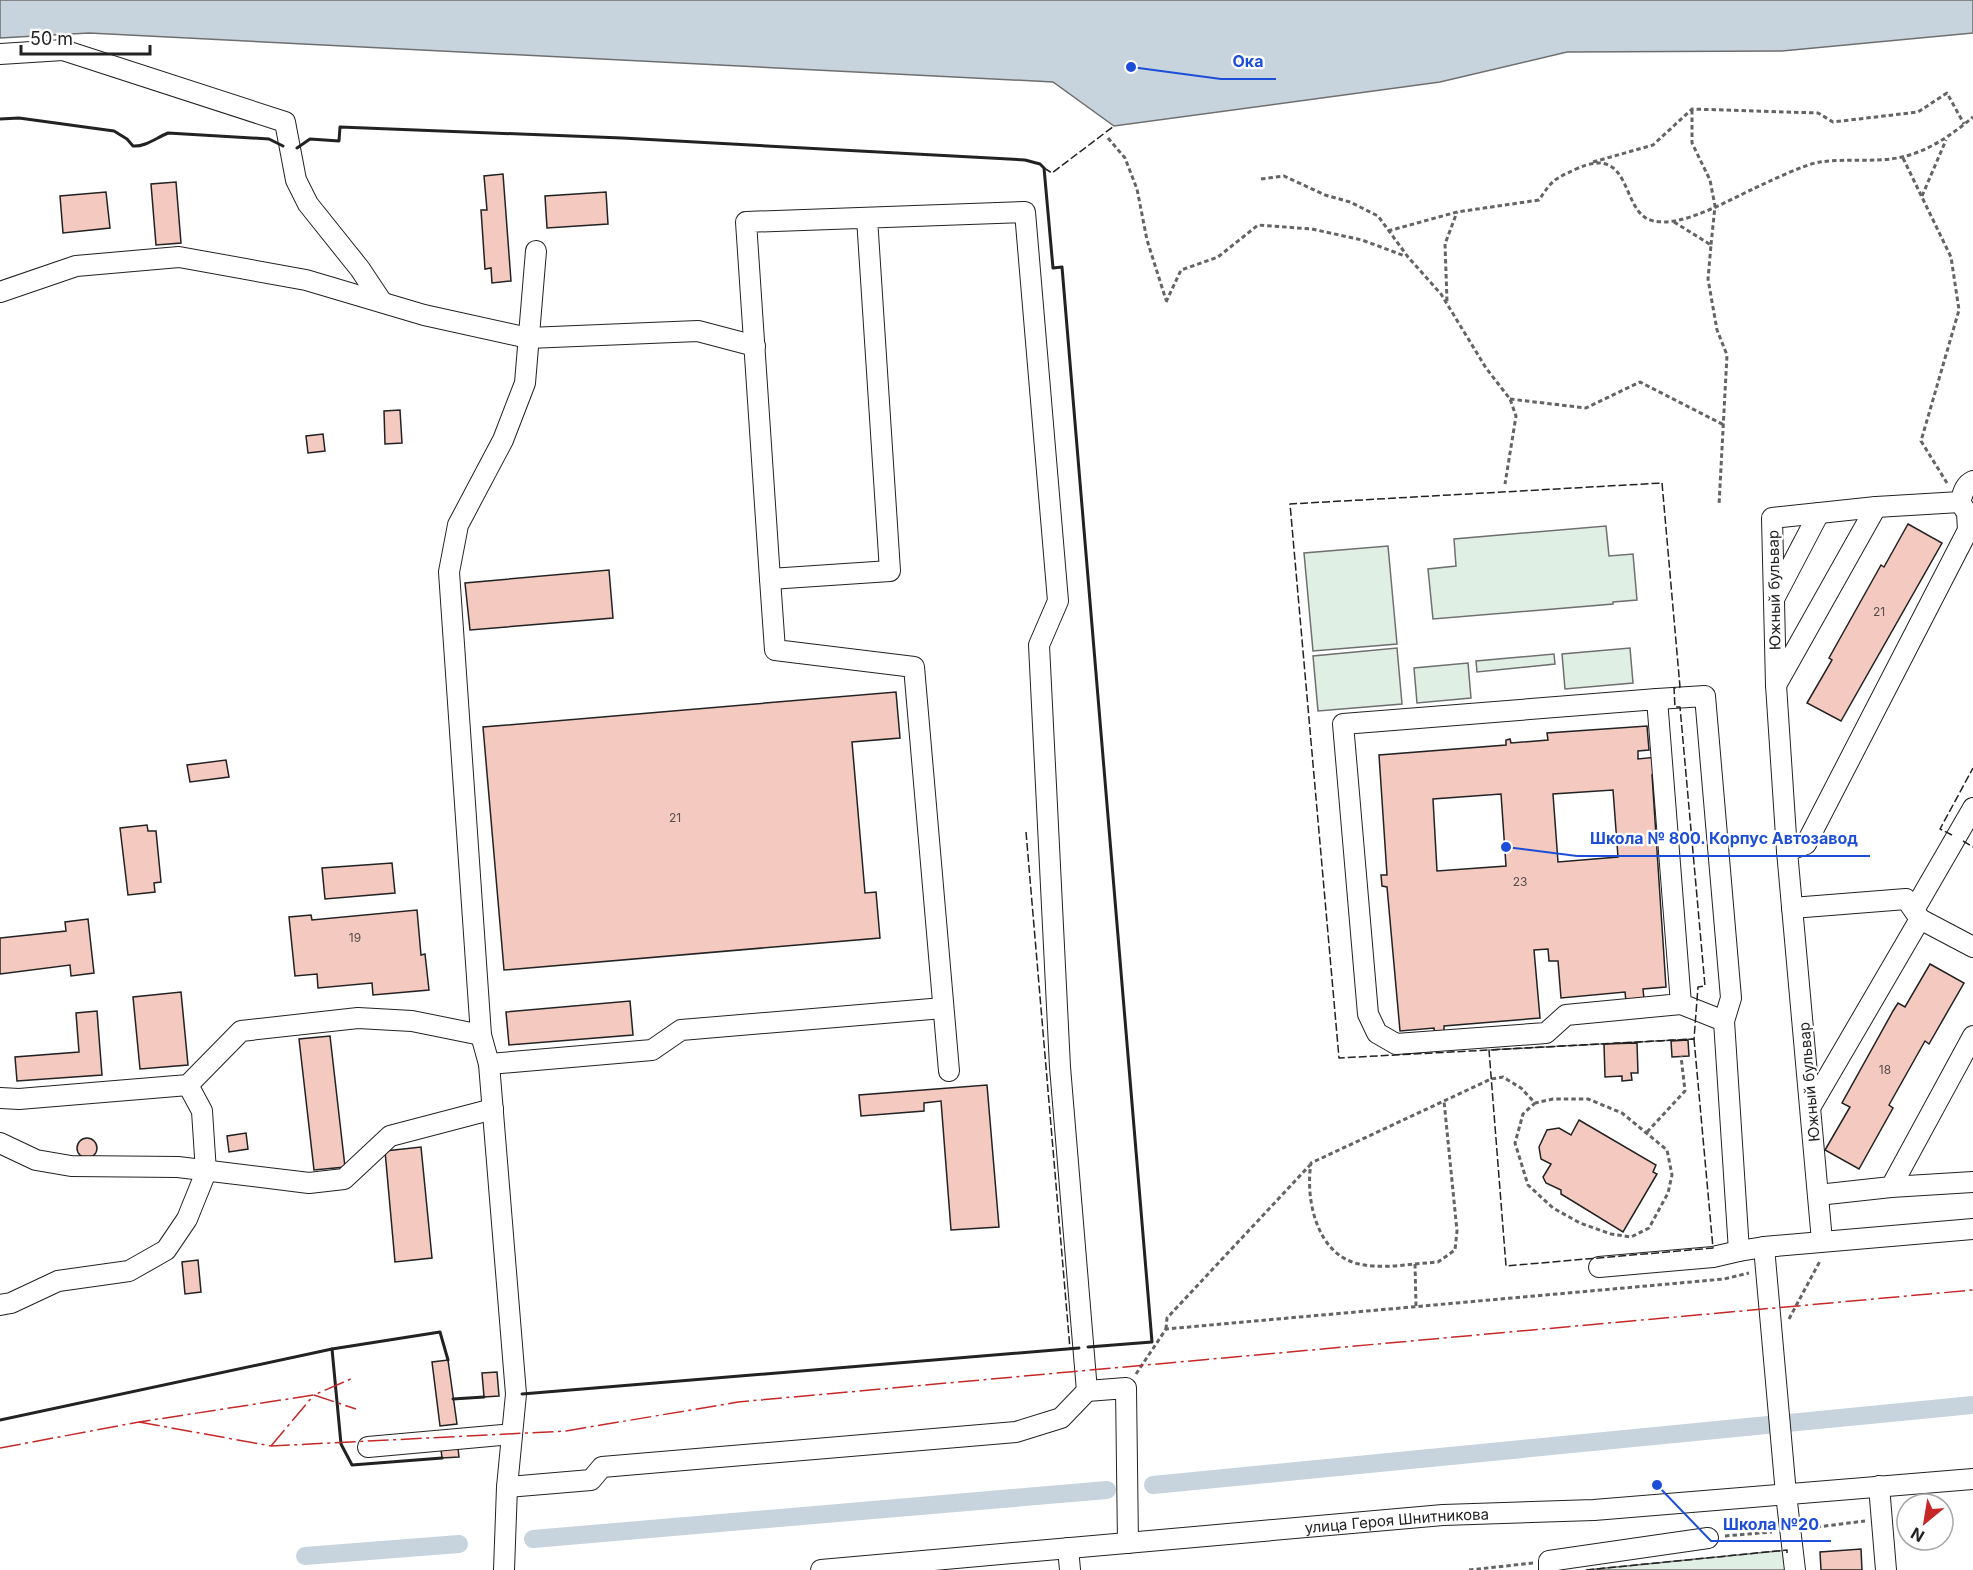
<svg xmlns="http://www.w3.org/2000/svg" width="1973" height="1570" viewBox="0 0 1973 1570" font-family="Inter,sans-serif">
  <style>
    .green { fill: #e0efe3; stroke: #6f6f6f; stroke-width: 1.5 }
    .water { fill: #c7d3dd; stroke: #6f6f6f; stroke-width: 1.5 }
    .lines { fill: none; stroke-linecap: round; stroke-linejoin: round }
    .canal { stroke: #c7d3dd; stroke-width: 18 }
    .building { fill: #f3c9c0; stroke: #222; stroke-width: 1.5; fill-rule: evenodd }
    .minor-casing { stroke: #222; stroke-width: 22 }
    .path { stroke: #646464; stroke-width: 3; stroke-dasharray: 4.5 3; stroke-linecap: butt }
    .minor { stroke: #fff; stroke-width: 20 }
    .fence { stroke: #222; stroke-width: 1.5; stroke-dasharray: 8 3; stroke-linecap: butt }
    .wall { stroke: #222; stroke-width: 3 }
    .power { stroke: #c62828; stroke-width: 1.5; stroke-dasharray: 21 4.5 3 4.5; stroke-linecap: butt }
    .labels { text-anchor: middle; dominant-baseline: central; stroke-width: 4.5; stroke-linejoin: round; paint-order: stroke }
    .number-label { font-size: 12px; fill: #564c4a }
    .street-label { font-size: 15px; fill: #222; stroke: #fff }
    .leader { fill: none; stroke: #1d4ed8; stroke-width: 2 }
    .callout-dot { fill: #1d4ed8; stroke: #fff; stroke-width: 2 }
    .callout-label { font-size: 16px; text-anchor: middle; font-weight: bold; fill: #1d4ed8; stroke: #fff; stroke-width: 4.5; stroke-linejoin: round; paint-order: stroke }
  </style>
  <rect width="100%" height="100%" fill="#fff"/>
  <g class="green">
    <path d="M1606,526L1609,556L1633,554L1637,600L1613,602V604L1433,619L1428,569L1456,566L1454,539Z"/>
    <path d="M1388,546L1397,644L1313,651L1304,553Z"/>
    <path d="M1397,648L1402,704L1318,711L1313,656Z"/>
    <path d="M1630,648L1633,683L1565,689L1562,654Z"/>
    <path d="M1554,654L1555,664L1477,672L1476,661Z"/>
    <path d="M1468,663L1471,698L1417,703L1414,668Z"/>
    <path d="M1787,1550L1788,1570H1586Z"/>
  </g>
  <path class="water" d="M0,0H1973V33L1782,51L1567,52L1440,82L1114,126L1053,82L89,33L0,38Z"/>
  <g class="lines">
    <g class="canal">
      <path d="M1153,1485L1973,1405"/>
      <path d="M533,1539L1107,1490"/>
      <path d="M305,1556L459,1544"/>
    </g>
  </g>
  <g class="building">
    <path d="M503,174L511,281L492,283L491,268L485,269L481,210H487L484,176Z"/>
    <path d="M176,182L181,243L156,245L151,184Z"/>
    <path d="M106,192L110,228L63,233L60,196Z"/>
    <path d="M606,192L608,224L547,228L545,196Z"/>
    <path d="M400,410L402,443L385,444L384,411Z"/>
    <path d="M323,434L325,451L308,453L306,436Z"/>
    <path d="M1908,524L1942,543L1841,721L1807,703L1832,660L1829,658L1876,574L1881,565L1884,567Z"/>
    <path d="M609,570L613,618L470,630L465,583Z"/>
    <path d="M896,692L900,738L852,742L865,893L876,892L880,938L504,970L483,727Z"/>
    <path d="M1647,726L1649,750L1638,751V759L1657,757L1658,774L1652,775L1666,987L1643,989L1644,999L1626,1001L1625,992L1561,998L1558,961H1549L1548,949L1534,950L1540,1018L1444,1026V1035L1435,1036L1434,1028L1400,1031L1387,887L1382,886L1381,875H1387L1379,755L1506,745V740L1510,739L1511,743L1548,740L1547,733ZM1613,790L1618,857L1558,862L1553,794ZM1501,794L1506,866L1437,871L1433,799Z"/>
    <path d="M226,760L229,777L190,782L187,765Z"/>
    <path d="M147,825L148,831H156L161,882L154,883L155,892L128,895L120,828Z"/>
    <path d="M392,863L395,893L325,899L322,868Z"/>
    <path d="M417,910L421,955L425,954L429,990L373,995L372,983L318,988L317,974L295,976L289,917L311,915L312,920Z"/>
    <path d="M88,919L94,973L71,976L70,965L0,974V938L66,931L65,922Z"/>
    <path d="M1930,964L1964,983L1929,1044L1925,1041L1889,1105L1893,1108L1859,1169L1825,1150L1850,1107L1842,1103L1893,1011L1898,1003L1905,1007Z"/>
    <path d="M181,992L188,1065L140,1069L133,997Z"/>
    <path d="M630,1001L633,1035L509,1045L506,1012Z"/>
    <path d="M97,1011L102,1075L17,1081L15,1057L79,1052L76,1013Z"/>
    <path d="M330,1036L345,1167L314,1170L299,1039Z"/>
    <path d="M1688,1040L1689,1056L1672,1057L1671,1041Z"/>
    <path d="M1637,1043L1638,1073H1631L1632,1080L1622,1081V1076L1605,1077L1604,1044Z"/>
    <path d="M987,1085L999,1227L951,1230L941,1101L924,1103V1111L861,1116L859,1095Z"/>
    <path d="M1579,1120L1656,1165L1653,1172L1657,1174L1623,1232L1561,1194V1190L1546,1183L1543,1177L1551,1164L1541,1159L1539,1147L1547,1130L1559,1128L1571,1135Z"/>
    <path d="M246,1133L248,1149L229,1152L227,1136Z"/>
    <circle cx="87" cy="1148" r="10"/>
    <path d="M421,1147L432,1258L395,1262L385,1151Z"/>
    <path d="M198,1260L201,1292L185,1294L182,1262Z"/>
    <path d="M448,1360L457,1424L440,1426L432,1362Z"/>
    <path d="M497,1372L499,1396L484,1397L482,1373Z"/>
    <path d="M458,1448L459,1457L442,1458L441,1449Z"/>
    <path d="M1861,1549L1862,1570H1821L1820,1552Z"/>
  </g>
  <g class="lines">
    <defs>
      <g id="minor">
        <path d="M0,54L63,50L285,122L296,180L308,204L360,269L382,302"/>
        <path d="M867,218L890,571L770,579L746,222L1025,212L1058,601L1039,645L1060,1067L1087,1391"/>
        <path d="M0,292L76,266L179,257L306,280L424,315L528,338L698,331L755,346"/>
        <path d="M770,579L775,650L914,667L949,1071"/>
        <path d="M1775,597L1819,513"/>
        <path d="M1776,685L1876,507"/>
        <path d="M1657,699L1705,696L1731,998L1724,1021L1739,1251L1764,1247"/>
        <path d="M1787,851L1806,844L1968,530L1967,513L1960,502"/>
        <path d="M1792,908L1906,899L1920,919"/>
        <path d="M1914,910L1973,808"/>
        <path d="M1681,1004L1657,699L1343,724L1368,1014L1377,1033L1396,1044L1546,1033L1566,1015L1681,1004L1724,1021"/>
        <path d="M489,1064L652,1050L681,1030L943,1008"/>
        <path d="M0,1098L19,1099L188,1085L241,1031L358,1018L412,1021L481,1035"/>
        <path d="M1811,1106L1920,919L1973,947"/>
        <path d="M0,1143L36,1160L71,1166L178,1167L309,1183L344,1179L390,1136L493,1109"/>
        <path d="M1891,1187L1973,1182"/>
        <path d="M1818,1195L1891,1187L1973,1036"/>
        <path d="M1822,1241L1787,851L1776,685L1772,518L1876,507L1960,502C1963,494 1964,485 1973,481"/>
        <path d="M1599,1267L1713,1257L1739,1251"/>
        <path d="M0,1305L11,1303L58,1281L129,1271L166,1250L187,1219L206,1172L202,1111L188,1085"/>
        <path d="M368,1447L512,1434"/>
        <path d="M1879,1486L1886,1570"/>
        <path d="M507,1487L591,1480L602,1467L1016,1432L1061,1418L1087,1391L1126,1388L1128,1543"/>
        <path d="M1068,1548L1070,1570"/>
        <path d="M504,1570L507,1487L516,1394L489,1064L481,1035L449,572L458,525L503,440L525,383L536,251"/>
        <path id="s1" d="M821,1570L1443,1515L1594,1510L1973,1479"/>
        <path d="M1549,1570V1561L1708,1538"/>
        <path d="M1795,1570L1786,1494L1764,1247L1973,1229"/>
      </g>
    </defs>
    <use href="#minor" class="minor-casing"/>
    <g class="path">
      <path d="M1692,110V143L1710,180L1715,206L1711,245"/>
      <path d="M1108,138L1125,158L1137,189L1147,240L1166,300"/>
      <path d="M1903,158L1951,257L1959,310L1921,441L1947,483"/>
      <path d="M1593,162L1653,145L1692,109L1818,113L1833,122L1918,112L1947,93L1964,124"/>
      <path d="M1261,179L1284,176L1325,195L1350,202L1378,216L1408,257L1441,294L1486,368L1510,399L1516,416L1505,484"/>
      <path d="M1922,196L1946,140"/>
      <path d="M1674,222L1711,245L1708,279L1717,330L1727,355L1719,505"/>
      <path d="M1388,231L1457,212L1539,200C1553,179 1553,180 1576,169C1635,142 1619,215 1654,221C1683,227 1727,201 1753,189C1768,182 1805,164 1820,162C1846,158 1877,163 1902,157C1929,151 1953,134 1973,117"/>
      <path d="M1447,301L1445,244L1457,212"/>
      <path d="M1166,302L1181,270L1218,257L1258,225L1312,229L1362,240L1405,256"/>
      <path d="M1510,399L1586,408L1640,382L1724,425"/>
      <path d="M1647,1132L1685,1091L1681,1056"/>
      <path d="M1415,1264L1438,1262L1455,1250L1457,1231L1444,1101"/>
      <path d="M1416,1306L1415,1264C1397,1266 1377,1268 1359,1264C1317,1255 1305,1200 1311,1163L1491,1079L1503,1077L1521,1088L1535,1103L1523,1114L1515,1143L1528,1185L1553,1208L1580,1223L1611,1234L1631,1237L1649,1228L1668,1193L1672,1175L1667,1150L1622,1113L1588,1099H1553L1535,1103"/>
      <path d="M1789,1319L1820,1261"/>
      <path d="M1166,1329L1167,1318L1310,1165"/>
      <path d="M1136,1374L1166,1329L1724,1279L1749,1273"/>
      <path d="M1809,1528L1865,1521"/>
      <path d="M1725,1536L1772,1532"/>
      <path d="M1469,1570L1533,1563"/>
    </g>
    <use href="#minor" class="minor"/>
    <g class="fence">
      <path d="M1044,168L1052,173L1114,126"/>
      <path d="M1662,483L1680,687L1674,688L1675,707H1680L1705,986L1698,987L1694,1039L1339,1058L1290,504Z"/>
      <path d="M1026,832L1070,1349"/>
      <path d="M1952,835L1940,829L1973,768"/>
      <path d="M1963,841L1973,847"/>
      <path d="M1694,1039L1713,1248L1506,1266L1489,1050Z"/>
      <path d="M1586,1570L1787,1550V1553"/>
    </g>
    <g class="wall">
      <path d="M0,119L19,118L114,131L127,139L133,146C145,147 156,138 168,133L269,139L283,146"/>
      <path d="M297,148L310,139L339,141L340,127L622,138L1025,160L1040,164L1044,168L1053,268L1062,267L1152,1342L1088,1347"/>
      <path d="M332,1349L341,1444L352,1465L442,1458"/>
      <path d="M522,1394L1079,1348"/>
      <path d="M453,1399L484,1397"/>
      <path d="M0,1420L332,1349L440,1332L448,1360"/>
    </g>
    <g class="power">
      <path d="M314,1395L356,1409"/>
      <path d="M139,1422L271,1446L566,1431L738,1402L1973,1290"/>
      <path d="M271,1446L313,1396"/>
      <path d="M0,1448L139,1422L314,1395L353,1378"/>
    </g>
  </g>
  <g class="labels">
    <g class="number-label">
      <text x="1879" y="611">21</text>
      <text x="675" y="817">21</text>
      <text x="1520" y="881">23</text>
      <text x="355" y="937">19</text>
      <text x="1885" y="1069">18</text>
    </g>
    <g class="street-label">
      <text transform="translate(1774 590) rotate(-91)">Южный бульвар</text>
      <text transform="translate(1809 1082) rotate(-95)">Южный бульвар</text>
      <text stroke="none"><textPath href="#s1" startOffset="578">улица Героя Шнитникова</textPath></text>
    </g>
  </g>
  <path class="leader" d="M1131 67L1221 79H1276M1506 847L1577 856H1870M1657 1485L1711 1541H1831"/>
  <g class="callout-dot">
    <circle cx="1131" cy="67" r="6"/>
    <circle cx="1506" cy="847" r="6"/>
    <circle cx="1657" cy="1485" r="6"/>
  </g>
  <g class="callout-label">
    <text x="1248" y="67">Ока</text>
    <text x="1724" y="844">Школа № 800. Корпус Автозавод</text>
    <text x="1771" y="1530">Школа №20</text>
  </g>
  <g transform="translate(1925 1522) rotate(210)"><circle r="28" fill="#ffffff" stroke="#a7a7a7" stroke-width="1.5"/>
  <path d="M0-4.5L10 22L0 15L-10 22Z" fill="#c62828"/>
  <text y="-9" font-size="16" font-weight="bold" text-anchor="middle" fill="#222222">N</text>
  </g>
  <path d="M21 45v9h129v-9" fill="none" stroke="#222222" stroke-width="3"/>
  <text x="30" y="45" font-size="18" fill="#222222" stroke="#ffffff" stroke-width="4.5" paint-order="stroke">50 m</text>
</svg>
